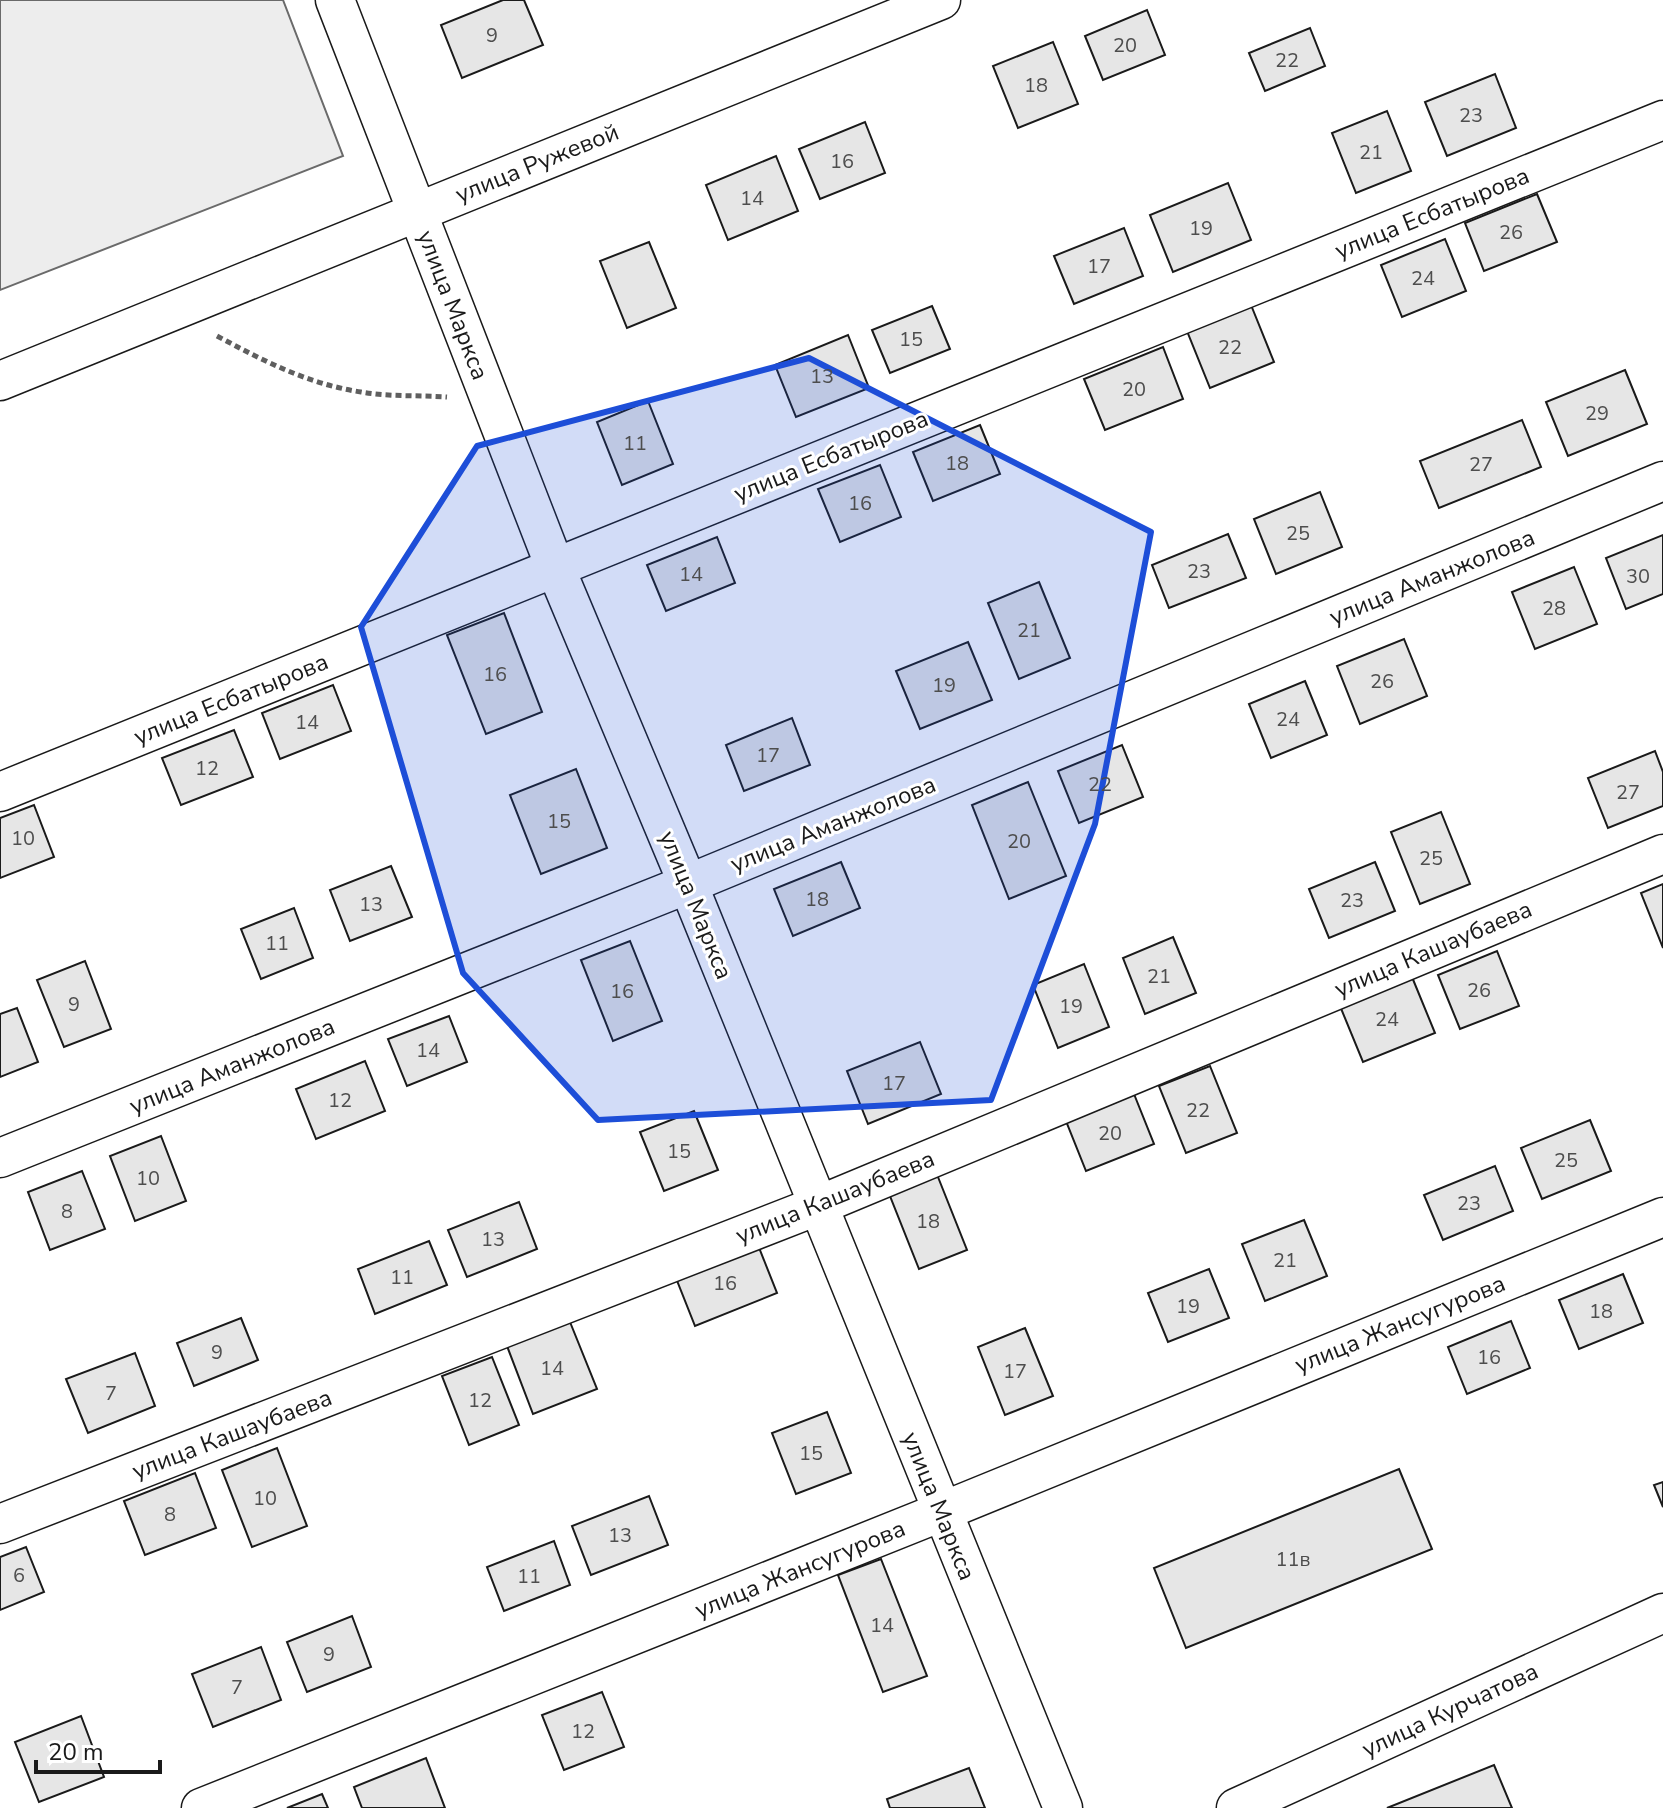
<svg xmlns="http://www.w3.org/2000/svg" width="1663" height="1808" viewBox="0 0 1663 1808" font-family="'Nunito Sans',sans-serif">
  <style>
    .built { fill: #ededed; stroke: #6a6a6a; stroke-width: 2 }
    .building { fill: #e6e6e6; stroke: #1a1a1a; stroke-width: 2 }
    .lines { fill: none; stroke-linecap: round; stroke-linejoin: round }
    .street-casing { stroke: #1a1a1a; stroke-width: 41 }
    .path { stroke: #5f5f5f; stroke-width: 5; stroke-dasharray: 6 4; stroke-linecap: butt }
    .street { stroke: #fff; stroke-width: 38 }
    .marked { fill: #1d4ed8; fill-opacity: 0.2; stroke: #1d4ed8; stroke-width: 6; stroke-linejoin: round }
    .labels { text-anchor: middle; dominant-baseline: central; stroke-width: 6; stroke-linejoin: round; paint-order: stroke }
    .number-label { font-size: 20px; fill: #4d4d4d }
    .street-label { font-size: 24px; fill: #1a1a1a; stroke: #fff }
  </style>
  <rect width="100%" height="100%" fill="#fff"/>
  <path class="built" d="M0,0H283L343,156L0,290Z"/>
  <g class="building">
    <path d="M503,0H524L543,45L462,78L441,25Z"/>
    <path d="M1147,10L1165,55L1103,80L1085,36Z"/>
    <path d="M1310,28L1325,66L1265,91L1249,53Z"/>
    <path d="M1053,42L1078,104L1018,128L993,66Z"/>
    <path d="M1495,74L1516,128L1447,156L1425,102Z"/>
    <path d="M1387,111L1411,171L1356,193L1332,133Z"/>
    <path d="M865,122L885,173L820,199L799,149Z"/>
    <path d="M776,156L798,211L728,240L706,185Z"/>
    <path d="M1228,183L1251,240L1173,272L1150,215Z"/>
    <path d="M1537,194L1557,242L1484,271L1465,223Z"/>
    <path d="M1124,228L1143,276L1074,304L1054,256Z"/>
    <path d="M1445,239L1466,291L1402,317L1381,265Z"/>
    <path d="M649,242L676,308L627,328L600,261Z"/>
    <path d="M1251,305L1274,362L1210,388L1187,331Z"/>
    <path d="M932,306L950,349L890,373L872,330Z"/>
    <path d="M848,335L869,388L796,417L775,365Z"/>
    <path d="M1163,347L1183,399L1105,430L1084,379Z"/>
    <path d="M1625,370L1647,424L1568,456L1546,402Z"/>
    <path d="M648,401L673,464L622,485L597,422Z"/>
    <path d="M1522,420L1541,467L1439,508L1420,461Z"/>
    <path d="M980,425L1000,474L933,501L913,452Z"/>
    <path d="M880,465L901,517L840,542L818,489Z"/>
    <path d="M1320,492L1342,547L1276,574L1254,519Z"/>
    <path d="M1228,534L1246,578L1169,608L1152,565Z"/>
    <path d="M1663,535V594L1626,609L1606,558Z"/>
    <path d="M717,537L735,583L666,611L647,565Z"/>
    <path d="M1574,567L1597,624L1535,649L1512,592Z"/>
    <path d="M1039,582L1070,658L1019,679L988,603Z"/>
    <path d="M504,613L542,712L486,734L447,635Z"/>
    <path d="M1404,639L1427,696L1360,724L1337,666Z"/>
    <path d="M968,642L992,700L920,729L896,671Z"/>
    <path d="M1305,681L1327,735L1271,758L1249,704Z"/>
    <path d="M333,685L351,731L280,759L262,713Z"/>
    <path d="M792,718L810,765L744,791L726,745Z"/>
    <path d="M234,730L253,777L181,805L162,758Z"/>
    <path d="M1122,745L1143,797L1079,823L1058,771Z"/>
    <path d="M1655,751L1663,772V806L1608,828L1588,778Z"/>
    <path d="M576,769L607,848L541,874L510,795Z"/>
    <path d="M1028,782L1066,876L1009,899L972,805Z"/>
    <path d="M34,805L54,857L0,878V818Z"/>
    <path d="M1441,812L1470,884L1420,904L1391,832Z"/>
    <path d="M841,862L860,908L793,936L774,889Z"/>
    <path d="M1375,862L1395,911L1329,938L1309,889Z"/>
    <path d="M391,866L412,917L350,941L330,890Z"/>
    <path d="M1663,884V948L1641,893Z"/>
    <path d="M294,908L313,958L261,979L241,929Z"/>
    <path d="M1173,937L1196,993L1145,1014L1123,958Z"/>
    <path d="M630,941L662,1021L613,1041L581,960Z"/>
    <path d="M1497,951L1519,1006L1460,1029L1438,975Z"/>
    <path d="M85,961L111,1029L64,1047L37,980Z"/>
    <path d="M1084,964L1109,1027L1058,1048L1033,985Z"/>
    <path d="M1412,977L1435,1033L1363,1062L1340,1006Z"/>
    <path d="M17,1008L38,1062L0,1077V1014Z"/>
    <path d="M449,1016L467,1062L407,1086L388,1039Z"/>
    <path d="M920,1042L941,1094L868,1124L847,1071Z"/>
    <path d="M365,1061L385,1111L316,1139L296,1089Z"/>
    <path d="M1210,1066L1237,1133L1186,1153L1159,1086Z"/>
    <path d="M1134,1094L1154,1144L1086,1171L1066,1121Z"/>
    <path d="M694,1111L718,1170L664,1191L640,1132Z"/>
    <path d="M1590,1120L1611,1171L1542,1199L1521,1148Z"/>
    <path d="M161,1136L186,1201L135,1221L110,1156Z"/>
    <path d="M1495,1166L1513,1211L1443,1240L1424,1195Z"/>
    <path d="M82,1171L105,1229L50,1250L28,1192Z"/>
    <path d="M936,1172L967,1250L919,1269L888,1191Z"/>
    <path d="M519,1202L537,1249L467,1277L448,1230Z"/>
    <path d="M1304,1220L1327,1276L1265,1301L1242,1244Z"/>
    <path d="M756,1240L777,1293L695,1326L674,1273Z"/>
    <path d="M429,1241L447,1285L375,1314L358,1269Z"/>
    <path d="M1209,1269L1229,1318L1168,1342L1148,1293Z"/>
    <path d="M1623,1274L1643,1323L1579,1349L1559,1300Z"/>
    <path d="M241,1318L258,1360L194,1386L177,1343Z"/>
    <path d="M1511,1321L1530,1368L1467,1394L1448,1347Z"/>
    <path d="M570,1322L597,1389L533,1414L507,1346Z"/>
    <path d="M1025,1328L1053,1396L1005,1415L978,1347Z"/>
    <path d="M135,1353L155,1406L88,1433L66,1379Z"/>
    <path d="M492,1357L519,1425L469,1445L442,1376Z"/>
    <path d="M827,1412L851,1473L796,1494L772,1433Z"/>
    <path d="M277,1448L307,1526L252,1547L222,1470Z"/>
    <path d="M1399,1469L1432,1549L1186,1648L1154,1568Z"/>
    <path d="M195,1473L216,1528L145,1555L124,1501Z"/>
    <path d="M1663,1482V1507L1654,1485Z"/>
    <path d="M649,1496L668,1545L591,1575L572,1526Z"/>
    <path d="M554,1541L570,1585L504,1611L487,1567Z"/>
    <path d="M26,1547L44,1592L0,1610V1557Z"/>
    <path d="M881,1559L927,1676L883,1692L838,1575Z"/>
    <path d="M352,1616L371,1667L307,1692L287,1642Z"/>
    <path d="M261,1647L281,1700L213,1727L192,1674Z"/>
    <path d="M602,1692L624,1747L564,1770L542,1715Z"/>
    <path d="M81,1716L104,1777L39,1802L15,1742Z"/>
    <path d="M426,1758L445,1808H362L354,1787Z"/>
    <path d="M1494,1765L1512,1808H1387Z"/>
    <path d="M969,1768L985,1808H890L887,1799Z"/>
    <path d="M322,1794L328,1808H287Z"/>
  </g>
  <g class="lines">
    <defs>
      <g id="street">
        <path d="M335,0L555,567L688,884L1063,1808"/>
        <path d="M0,381L941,0"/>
        <path d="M0,792L1663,120"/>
        <path d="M0,1158L688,884L1663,481"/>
        <path d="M0,1524L817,1206L1663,854"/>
        <path d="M201,1808L941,1512L1663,1217"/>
        <path d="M1236,1808L1663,1613"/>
      </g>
    </defs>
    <use href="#street" class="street-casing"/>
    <path class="path" d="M217,336C264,361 308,384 361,392C389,397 419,395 447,397"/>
    <use href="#street" class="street"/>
  </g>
  <path class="marked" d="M809,358L1151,532L1095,824L991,1100L598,1120L463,973L361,627L477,446Z"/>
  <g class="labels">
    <g class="number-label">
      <text x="492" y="35">9</text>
      <text x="1125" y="45">20</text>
      <text x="1287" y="60">22</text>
      <text x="1036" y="85">18</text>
      <text x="1471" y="115">23</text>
      <text x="1371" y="152">21</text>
      <text x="842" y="161">16</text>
      <text x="752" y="198">14</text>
      <text x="1201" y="228">19</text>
      <text x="1511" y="232">26</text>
      <text x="1099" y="266">17</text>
      <text x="1423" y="278">24</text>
      <text x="911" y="339">15</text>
      <text x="1230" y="347">22</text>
      <text x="822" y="376">13</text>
      <text x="1134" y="389">20</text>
      <text x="1597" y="413">29</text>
      <text x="635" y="443">11</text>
      <text x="957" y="463">18</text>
      <text x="1481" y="464">27</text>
      <text x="860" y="503">16</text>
      <text x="1298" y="533">25</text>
      <text x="1199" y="571">23</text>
      <text x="691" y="574">14</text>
      <text x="1638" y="576">30</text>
      <text x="1554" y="608">28</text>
      <text x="1029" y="630">21</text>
      <text x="495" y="674">16</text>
      <text x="1382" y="681">26</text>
      <text x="944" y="685">19</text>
      <text x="1288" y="719">24</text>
      <text x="307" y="722">14</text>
      <text x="768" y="755">17</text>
      <text x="207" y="768">12</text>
      <text x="1100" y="784">22</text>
      <text x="1628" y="792">27</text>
      <text x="559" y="821">15</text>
      <text x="23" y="838">10</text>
      <text x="1019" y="841">20</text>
      <text x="1431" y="858">25</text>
      <text x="817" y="899">18</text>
      <text x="1352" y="900">23</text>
      <text x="371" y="904">13</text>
      <text x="277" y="943">11</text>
      <text x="1159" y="976">21</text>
      <text x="1479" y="990">26</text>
      <text x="622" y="991">16</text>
      <text x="74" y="1004">9</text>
      <text x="1071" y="1006">19</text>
      <text x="1387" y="1019">24</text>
      <text x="428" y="1050">14</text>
      <text x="894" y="1083">17</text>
      <text x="340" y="1100">12</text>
      <text x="1198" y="1110">22</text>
      <text x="1110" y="1133">20</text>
      <text x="679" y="1151">15</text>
      <text x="1566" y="1160">25</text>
      <text x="148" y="1178">10</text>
      <text x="1469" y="1203">23</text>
      <text x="67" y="1211">8</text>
      <text x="928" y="1221">18</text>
      <text x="493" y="1239">13</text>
      <text x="1285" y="1260">21</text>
      <text x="402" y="1277">11</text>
      <text x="725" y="1283">16</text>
      <text x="1188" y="1306">19</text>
      <text x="1601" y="1311">18</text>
      <text x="217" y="1352">9</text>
      <text x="1489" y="1357">16</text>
      <text x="552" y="1368">14</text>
      <text x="1015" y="1371">17</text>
      <text x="111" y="1393">7</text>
      <text x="480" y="1400">12</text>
      <text x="811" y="1453">15</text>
      <text x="265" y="1498">10</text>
      <text x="170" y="1514">8</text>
      <text x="620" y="1535">13</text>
      <text x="1293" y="1559">11в</text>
      <text x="19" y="1575">6</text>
      <text x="529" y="1576">11</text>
      <text x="882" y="1625">14</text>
      <text x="329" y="1654">9</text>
      <text x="237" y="1687">7</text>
      <text x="583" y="1731">12</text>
    </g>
    <g class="street-label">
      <text transform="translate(537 163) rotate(-22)">улица Ружевой</text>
      <text transform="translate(1432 213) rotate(-22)">улица Есбатырова</text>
      <text transform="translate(453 305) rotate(69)">улица Маркса</text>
      <text transform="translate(831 456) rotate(-22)">улица Есбатырова</text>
      <text transform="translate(1432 577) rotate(-22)">улица Аманжолова</text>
      <text transform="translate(231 699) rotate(-22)">улица Есбатырова</text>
      <text transform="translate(833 824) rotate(-22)">улица Аманжолова</text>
      <text transform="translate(696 905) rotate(68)">улица Маркса</text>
      <text transform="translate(1433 949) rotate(-23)">улица Кашаубаева</text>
      <text transform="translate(232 1066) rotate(-22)">улица Аманжолова</text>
      <text transform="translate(835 1197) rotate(-22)">улица Кашаубаева</text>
      <text transform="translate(1400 1324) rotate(-22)">улица Жансугурова</text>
      <text transform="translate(232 1434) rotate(-21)">улица Кашаубаева</text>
      <text transform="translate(939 1506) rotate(68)">улица Маркса</text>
      <text transform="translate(800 1569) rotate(-22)">улица Жансугурова</text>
      <text transform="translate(1450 1710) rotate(-25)">улица Курчатова</text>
    </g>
  </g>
  <path d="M36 1760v12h124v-12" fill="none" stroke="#1a1a1a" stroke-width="4"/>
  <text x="48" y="1760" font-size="24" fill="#1a1a1a" stroke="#ffffff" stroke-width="6" paint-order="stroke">20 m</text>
</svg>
